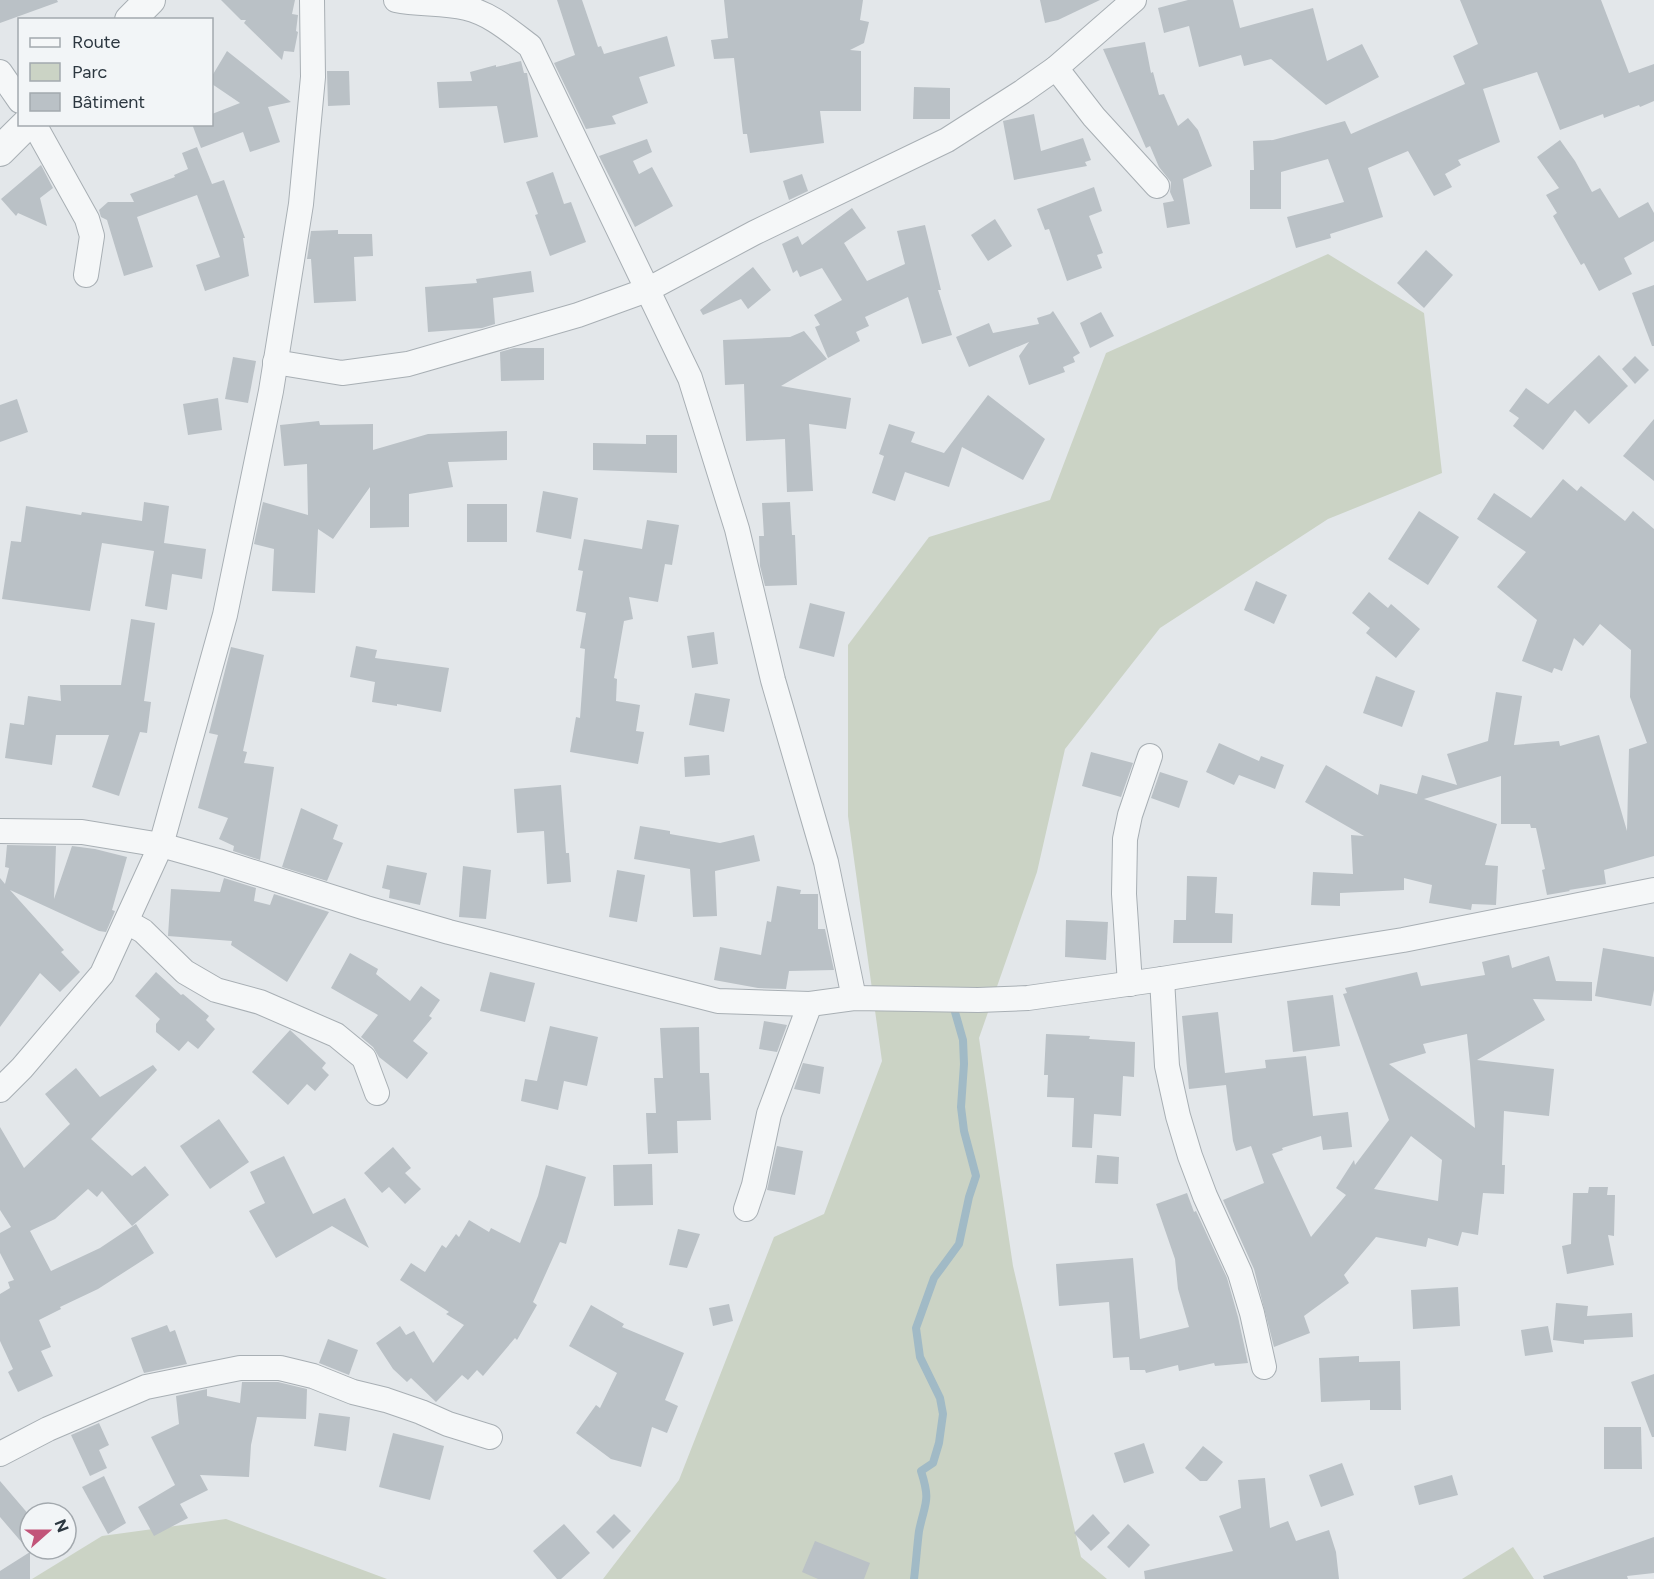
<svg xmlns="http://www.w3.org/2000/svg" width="1654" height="1579" viewBox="0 0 1654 1579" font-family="Figtree,sans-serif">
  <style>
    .green { fill: #cbd3c5 }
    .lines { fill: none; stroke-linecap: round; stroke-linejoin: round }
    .stream { stroke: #a1bac6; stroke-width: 8 }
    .building { fill: #bac1c6; fill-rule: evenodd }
    .minor-casing { stroke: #a8afb4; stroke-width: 26 }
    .tertiary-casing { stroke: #a8afb4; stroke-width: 32 }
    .minor { stroke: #f5f7f8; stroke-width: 24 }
    .tertiary { stroke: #f5f7f8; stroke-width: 30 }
  </style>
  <rect width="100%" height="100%" fill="#e3e7ea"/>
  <g class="green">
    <path d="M1328,254L1424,313L1442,473L1328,519L1160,628L1065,749L1037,872L979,1038L1013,1266L1081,1557L1107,1579H603L679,1480L774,1237L824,1214L882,1061L848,816V645L929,537L1050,500L1106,353Z"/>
    <path d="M226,1519L387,1579H32L102,1536Z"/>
    <path d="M1513,1547L1534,1579H1462Z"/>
  </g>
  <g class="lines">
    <path class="stream" d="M914,1579C916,1563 917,1547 919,1531C925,1502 931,1502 921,1471L933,1463L939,1443L943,1414L940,1398L920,1357L916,1328L934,1278L959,1244L969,1197L976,1176L964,1131L961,1107L964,1064L963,1040L955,1012"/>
  </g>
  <g class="building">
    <path d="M0,0H57L58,2L0,23Z"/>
    <path d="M221,0H295L292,14L298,15L296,31L298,32L294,52L284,51L282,60L244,23L246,20H241Z"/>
    <path d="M557,0H582L598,47L601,46L604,54L667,36L675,66L639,77L648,103L612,116L616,124L586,129L554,63L575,55Z"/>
    <path d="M724,0H863L860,20L869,22L864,43L850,50L861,51V111H820L824,143L750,153L747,134H743L734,58L714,59L711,40L728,38Z"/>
    <path d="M1040,0H1100L1058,20L1045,23Z"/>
    <path d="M1188,0H1233L1240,28L1313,8L1327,61L1362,44L1379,77L1326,105L1271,59L1244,66L1241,55L1199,67L1189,26L1164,33L1158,8Z"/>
    <path d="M1460,0H1601L1629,73L1654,64V101L1640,107L1639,105L1604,118L1603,114L1560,130L1537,72L1483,89L1500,142L1458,160L1461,165L1445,174L1452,187L1434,196L1408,151L1368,168L1383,217L1330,234L1331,238L1296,248L1287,217L1344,202L1328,159L1281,172V209H1250V170H1254L1253,141L1273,140L1345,121L1351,134L1465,84L1453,56L1478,44Z"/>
    <path d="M1145,42L1151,73L1153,72L1159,95L1164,94L1178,126L1188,118L1198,130L1212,166L1183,179L1190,224L1167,228L1163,203L1174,201L1170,192L1171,182L1159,167L1150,146L1146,148L1103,49Z"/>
    <path d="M227,51L291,102L268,107L280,142L250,152L243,132L201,148L192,124H212V114L240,103L212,84V76Z"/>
    <path d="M521,61L524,73H527L538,137L504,143L497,106L439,108L437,82L472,81L470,72L496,65V67Z"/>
    <path d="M327,71H349L350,105L328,106Z"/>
    <path d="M914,87L950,88V119H913Z"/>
    <path d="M1034,114L1041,151L1083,138L1091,160L1085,162L1087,166L1014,180L1003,121Z"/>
    <path d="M647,139L652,152L633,161L639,174L652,167L673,206L635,227L599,156Z"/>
    <path d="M1560,140L1575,161L1592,192L1600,188L1619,218L1648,202L1654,213V241L1624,258L1632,274L1599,291L1584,263L1581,265L1553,216L1557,213L1546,195L1559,188L1537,157Z"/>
    <path d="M197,147L212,184L224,180L245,238H243L249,276L205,291L196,265L220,257L197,195L137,217L153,267L124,276L107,220L101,217L99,210L108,202H134L130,194L175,177L174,175L188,169L182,153Z"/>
    <path d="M41,165L53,188L40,198L47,226L18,213L16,216L1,199Z"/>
    <path d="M553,172L564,204L571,202L586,242L550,256L535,215L538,214L526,182Z"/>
    <path d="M802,174L808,191L789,200L783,181Z"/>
    <path d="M1094,187L1102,211L1089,216L1103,253L1097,255L1102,268L1067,281L1049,229L1045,230L1037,209Z"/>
    <path d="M852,208L866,228L844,243L867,281L905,264L897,231L925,225L941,290H938L952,335L922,344L908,297L865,317L869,326L856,332L860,341L828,358L815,327L820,325L814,315L842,300L822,268L800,277L797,270L793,273L782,244L798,236L802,245Z"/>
    <path d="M995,219L1012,246L988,261L971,235Z"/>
    <path d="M338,230V234H372L373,256L354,257L356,301L314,303L311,259H307L311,231Z"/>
    <path d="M1426,250L1453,275L1424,308L1397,283Z"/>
    <path d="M753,267L771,290L748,309L741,299L703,315L700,310Z"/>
    <path d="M531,271L534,292L493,298L495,324L482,328L428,332L425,287L477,283L476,279Z"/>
    <path d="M1654,285V346H1652L1632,293Z"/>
    <path d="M1053,311L1080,353L1073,357L1075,362L1063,367L1065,372L1029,385L1019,356L1029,342L969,367L956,337L989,323L993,333L1039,324L1037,318L1050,314Z"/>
    <path d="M1101,312L1114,336L1090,348L1080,323Z"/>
    <path d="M804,331L827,359L781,386L851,398L846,429L809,424L813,491L787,492L785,439L746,441L744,384L725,385L723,340L790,337Z"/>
    <path d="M514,348H544V380L501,381L500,352Z"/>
    <path d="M1599,355L1628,386L1589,424L1575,410L1543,450L1513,426L1519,418L1509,411L1526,388L1548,404Z"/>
    <path d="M1635,356L1649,370L1635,384L1622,369Z"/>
    <path d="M233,357L256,361L248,403L225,399Z"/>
    <path d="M988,395L1045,439L1023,480L962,447L949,487L905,472L895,501L872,493L884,456L879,454L889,424L915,432L911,442L944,453Z"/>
    <path d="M218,398L222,430L188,435L183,404Z"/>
    <path d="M17,399L28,432L0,442V405Z"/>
    <path d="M1654,419V481L1623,456Z"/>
    <path d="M319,421L320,425L373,424V450L428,434L507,431V460L448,462L453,487L409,494V527L370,528V487L333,539L318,529L315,593L272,591L274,549L254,544L263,502L308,515L307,464L284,466L280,425Z"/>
    <path d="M646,435H677V473L593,470V443L646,444Z"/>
    <path d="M1563,479L1577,491L1581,486L1625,521L1633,511L1654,529V856L1604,870L1606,884L1569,890L1570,891L1547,895L1542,870L1545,869L1536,828H1531L1530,824H1501V776L1424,799L1497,824L1485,865L1498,866L1496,905L1472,904L1471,910L1429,903L1432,885L1404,878V890L1340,893V906L1311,905L1313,872L1353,874L1351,835L1364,836L1305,802L1326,765L1378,795L1380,784L1417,794L1422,775L1457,785L1447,754L1488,741L1496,692L1522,696L1514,745L1559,741L1560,746L1599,735L1627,831L1629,749L1647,743L1630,697L1631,650L1600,624L1583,646L1574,638L1562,671L1554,668L1552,673L1522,661L1537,620L1497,587L1526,552L1477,519L1494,493L1531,518Z"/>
    <path d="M543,491L578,498L571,539L536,532Z"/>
    <path d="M144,502L169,506L164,543L206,549L202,579L172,574L167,610L145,606L154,551L102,543L90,611L2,599L11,541L21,542L26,506L81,515L82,512L142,521Z"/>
    <path d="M790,502L792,535H795L797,585L765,586L760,566L759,536H764L762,503Z"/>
    <rect x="467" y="504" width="40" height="38"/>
    <path d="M1419,511L1459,537L1428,585L1388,559Z"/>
    <path d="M647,520L679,525L672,565L665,564L658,602L629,597L633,619L624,621L614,678L617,679L616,701L640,705L636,731L644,732L638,764L570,752L576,717L580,718L585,649L580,648L586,613L576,611L583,571L578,570L584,539L642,549Z"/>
    <path d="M1256,581L1287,595L1274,624L1244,610Z"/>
    <path d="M1369,592L1388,608L1391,604L1420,629L1396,658L1366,633L1370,628L1352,613Z"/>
    <path d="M810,603L845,612L834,657L799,648Z"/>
    <path d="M131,619L155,623L144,701L151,702L147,733L140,732L119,796L92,787L109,735H56L52,765L5,758L10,723L24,725L28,696L61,701L60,685H121Z"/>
    <path d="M714,632L718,664L692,668L687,636Z"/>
    <path d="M356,646L377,650L375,658L449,668L441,712L397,704V706L372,702L375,682L350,677Z"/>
    <path d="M231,647L264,655L243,751L247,752L244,763L274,767L260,860L233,851L234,846L219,839L228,818L198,808L218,735L209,733Z"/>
    <path d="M1376,676L1415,691L1402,727L1363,713Z"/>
    <path d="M695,693L730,699L724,732L689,725Z"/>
    <path d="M1219,743L1259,761L1261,756L1284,765L1275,789L1239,775L1234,785L1206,772Z"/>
    <path d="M1091,752L1133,763L1121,797L1082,786Z"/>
    <path d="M709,755L710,775L685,777L684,757Z"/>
    <path d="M1160,772L1188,781L1179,808L1151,798Z"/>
    <path d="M561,785L566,853H569L571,882L547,884L544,831L517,833L514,789Z"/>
    <path d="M301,808L338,825L333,839L343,843L327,881L282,867Z"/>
    <path d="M640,826L670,831V834L720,843L754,835L760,861L715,871L717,916L693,917L690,869L634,859Z"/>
    <path d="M7,845L56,846L54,899L72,846L95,849L127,857L112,910L115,911L106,932L99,931L10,890L64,950L61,952L80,972L60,992L40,973L0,1027V878L5,884L9,868L5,867Z"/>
    <path d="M387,865L427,873L420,905L389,898L390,890L382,888Z"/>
    <path d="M463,866L491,870L486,919L459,917Z"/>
    <path d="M617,870L645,875L637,922L609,917Z"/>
    <path d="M1187,876L1217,877L1215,913L1233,914L1232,943H1173L1174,920H1186Z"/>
    <path d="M224,878L256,888L254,901L270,905L274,894L329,912L287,982L231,945L232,941L168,936L171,889L220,892Z"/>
    <path d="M777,886L801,890L800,894H818V929H825L834,970L789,971L786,989L758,988L714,980L720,947L761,955L767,921L771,922Z"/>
    <path d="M1066,920L1108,922L1106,960L1065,957Z"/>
    <path d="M1603,948L1654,957V990L1651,1006L1595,996Z"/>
    <path d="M350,953L378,969L376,974L410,1001L421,986L440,1000L429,1016L432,1018L413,1041L428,1053L407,1079L379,1057L373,1047L361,1037L378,1015L331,988Z"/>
    <path d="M1509,955L1512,968L1549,956L1556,981L1592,982V1001L1533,999L1545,1020L1477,1060L1554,1069L1549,1116L1504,1111L1502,1165H1505L1504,1194L1483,1193L1478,1235L1462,1232L1458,1246L1428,1238L1426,1247L1376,1237L1344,1275L1349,1283L1304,1316L1310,1333L1274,1347L1254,1269L1223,1200L1264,1183L1251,1146L1236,1151L1233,1141L1226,1085L1189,1089L1182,1016L1218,1012L1225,1073L1266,1068L1265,1060L1306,1056L1313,1116L1348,1112L1352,1147L1323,1150L1321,1136L1282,1148L1283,1150L1272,1154L1311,1237L1346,1195L1336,1188L1354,1160L1355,1165L1389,1120L1343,994L1347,993L1345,988L1417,972L1421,986L1485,975L1482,962ZM1467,1034L1470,1064L1475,1128L1389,1064L1426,1053L1423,1044ZM1411,1136L1442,1160L1438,1201L1374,1189Z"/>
    <path d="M156,972L181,995L183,994L209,1016L206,1020L215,1029L198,1049L188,1041L179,1051L156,1032V1024L160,1019L135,996Z"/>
    <path d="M490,972L535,983L525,1022L480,1011Z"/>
    <path d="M1333,995L1340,1046L1293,1052L1287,1001Z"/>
    <path d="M764,1021L787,1025L777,1052L759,1049Z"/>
    <path d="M550,1026L598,1037L587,1086L564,1081L558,1110L521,1101L525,1079L537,1081Z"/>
    <path d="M699,1027L700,1073H709L711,1120L677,1121L678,1153L648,1154L646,1113H656L654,1078H663L660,1028Z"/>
    <path d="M290,1030L326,1063L322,1068L329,1075L315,1091L307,1084L288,1105L252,1072Z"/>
    <path d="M1046,1034L1090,1036L1089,1039L1135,1042L1134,1077L1123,1076L1121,1116L1094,1114L1092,1148L1072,1147L1074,1098L1047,1097L1048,1075H1044Z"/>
    <path d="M803,1063L824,1067L820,1094L794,1089Z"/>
    <path d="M153,1065L157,1070L91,1139L132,1176L145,1166L169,1195L132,1226L102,1191L97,1197L88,1189L55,1219L30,1231L51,1271L100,1248L136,1224L154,1253L98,1289L60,1307L61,1309L39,1320L51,1347L41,1351L53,1376L18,1392L8,1372L13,1369L0,1341V1294L10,1288L8,1282L14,1280L0,1253V1233L11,1227L0,1210V1127L24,1168L70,1124L45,1094L76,1068L100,1097Z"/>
    <path d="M219,1119L249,1162L210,1189L180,1146Z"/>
    <path d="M777,1146L803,1151L795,1195L767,1190Z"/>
    <path d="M393,1147L411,1168L405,1173L421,1189L405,1204L389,1187L382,1193L364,1173Z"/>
    <path d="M1097,1155L1119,1157L1118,1184L1095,1183Z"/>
    <path d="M284,1156L313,1214L345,1198L369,1248L332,1226L276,1258L249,1211L265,1203L250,1172Z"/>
    <path d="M652,1164L653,1205L614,1206L613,1165Z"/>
    <path d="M546,1165L586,1177L566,1244L560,1242L533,1302L537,1305L517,1340L515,1338L483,1376L477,1370L468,1380L462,1375L436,1402L411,1378L407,1382L393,1369L376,1343L400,1326L406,1335L414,1331L433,1363L464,1325L446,1314L449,1312L400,1280L411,1263L425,1272L442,1245L446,1248L456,1234L459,1237L469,1220L489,1232L491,1228L520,1243L538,1196Z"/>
    <path d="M1589,1187H1608L1607,1195H1615L1614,1236L1608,1235L1614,1265L1567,1274L1562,1246L1571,1244L1573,1193H1588Z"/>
    <path d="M1187,1193L1194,1212L1196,1211L1227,1278L1238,1317L1248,1363L1215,1366L1214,1363L1179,1371L1178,1365L1146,1373L1145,1370H1130L1129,1357L1113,1358L1109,1302L1059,1306L1056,1264L1133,1258L1140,1339L1189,1327L1178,1289L1175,1259L1156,1204Z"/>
    <path d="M678,1229L700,1234L687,1268L669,1265Z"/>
    <path d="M1458,1287L1460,1326L1413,1329L1411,1290Z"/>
    <path d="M1556,1303L1588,1306L1587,1316L1632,1313L1633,1337L1584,1340V1344L1553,1340Z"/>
    <path d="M729,1304L733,1321L713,1326L709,1308Z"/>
    <path d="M591,1305L624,1324L622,1327L684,1353L665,1400L678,1406L667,1433L652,1427L641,1467L611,1459L576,1433L596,1405L600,1408L617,1373L569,1346Z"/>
    <path d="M167,1325L170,1332L175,1330L187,1364L144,1373L131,1338Z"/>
    <path d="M1548,1326L1553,1352L1525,1356L1521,1330Z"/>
    <path d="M328,1339L358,1350L349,1375L319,1363Z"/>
    <path d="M1359,1356V1362L1400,1361L1401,1410H1370V1400L1321,1402L1319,1358Z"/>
    <path d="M1654,1374V1437H1652L1631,1382Z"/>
    <path d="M242,1382H278L307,1389L306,1419L257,1417L251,1445L249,1477L200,1475L208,1490L180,1504L188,1518L154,1536L138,1507L175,1485L151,1437L179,1424L176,1396L207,1389V1396L240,1403Z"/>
    <path d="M319,1413L350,1417L346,1451L314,1446Z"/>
    <path d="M99,1423L109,1445L99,1450L107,1468L90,1476L71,1435Z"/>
    <path d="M1604,1427H1641L1642,1469H1604Z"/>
    <path d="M393,1433L444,1446L430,1500L379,1487Z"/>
    <path d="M1144,1443L1154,1473L1124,1483L1114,1453Z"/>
    <path d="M1203,1446L1223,1462L1207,1481H1200L1185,1468Z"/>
    <path d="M1342,1463L1354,1495L1321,1507L1309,1475Z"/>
    <path d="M1452,1475L1458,1495L1419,1505L1414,1486Z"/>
    <path d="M104,1476L126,1523L108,1534L82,1487Z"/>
    <path d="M1265,1478L1270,1528L1288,1521L1296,1541L1329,1530L1336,1552L1339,1579H1145L1144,1571L1233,1551L1219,1516L1241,1508L1238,1480Z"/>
    <path d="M0,1481L30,1516V1579H0V1571L30,1552L0,1517Z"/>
    <path d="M614,1514L631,1531L613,1549L596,1532Z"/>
    <path d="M1093,1514L1110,1533L1091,1551L1074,1533Z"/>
    <path d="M564,1524L590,1553L561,1579H557L533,1551Z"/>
    <path d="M1128,1524L1150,1545L1129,1568L1107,1547Z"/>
    <path d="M1654,1537V1573L1627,1576L1628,1579H1544L1543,1576Z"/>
    <path d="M815,1541L870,1563L864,1579H818L802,1572Z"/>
  </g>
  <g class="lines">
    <defs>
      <g id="minor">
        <path d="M396,0C419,5 443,2 466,8C491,14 510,31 530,46L690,378L737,529L773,680L826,862L854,998"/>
        <path d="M1056,68L1094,117L1157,186"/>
        <path d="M0,72L20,101"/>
        <path d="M34,124L87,219L92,236L86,275"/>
        <path d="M275,362L342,373L408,364L578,315L647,290L754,233L947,140L1022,92L1056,68L1134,0"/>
        <path d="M0,831L82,832L161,845L218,861L366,908L449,932L718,1001L810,1004L854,998L978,1000L1028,998L1162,979L1403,940L1654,890"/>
        <path d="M127,922L143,931L185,972L216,990L260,1002L336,1035L364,1058L377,1093"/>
        <path d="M1162,979L1167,1066L1178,1116L1190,1156L1205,1196L1240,1273L1252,1313L1264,1367"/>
        <path d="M1130,984L1124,894L1125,839L1130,815L1150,756"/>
        <path d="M0,1090L22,1068L102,974L161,845L225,615L271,391L301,204L313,77L312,0"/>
        <path d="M746,1209L754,1185L769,1114L810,1004"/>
        <path d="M0,1454L48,1429L146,1387L240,1368H280L313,1376L353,1392L386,1400L421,1412L448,1424L490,1437"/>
      </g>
      <g id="tertiary">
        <path d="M130,20L150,0"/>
        <path d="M0,151L27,124"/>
      </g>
    </defs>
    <use href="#minor" class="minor-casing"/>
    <use href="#tertiary" class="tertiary-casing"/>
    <use href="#minor" class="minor"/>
    <use href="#tertiary" class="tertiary"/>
  </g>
  <rect x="18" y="18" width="195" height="108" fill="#f2f5f7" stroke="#a3a9ae" stroke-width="1.5"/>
  <rect x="30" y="38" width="30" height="9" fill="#f5f7f8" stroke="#a3a9ae" stroke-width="1.5"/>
  <text x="72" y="48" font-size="18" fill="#2c3740">Route</text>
  <rect x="30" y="63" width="30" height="18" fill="#cbd3c5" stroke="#a3a9ae" stroke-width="1.5"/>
  <text x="72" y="78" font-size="18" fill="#2c3740">Parc</text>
  <rect x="30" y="93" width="30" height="18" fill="#bac1c6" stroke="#a3a9ae" stroke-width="1.5"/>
  <text x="72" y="108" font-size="18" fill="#2c3740">Bâtiment</text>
  <g transform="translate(48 1531) rotate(69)"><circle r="28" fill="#f2f5f7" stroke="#a3a9ae" stroke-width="1.5"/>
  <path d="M0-4.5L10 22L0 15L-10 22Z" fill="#c25479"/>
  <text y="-9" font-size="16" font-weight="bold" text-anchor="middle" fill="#2c3740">N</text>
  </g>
</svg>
